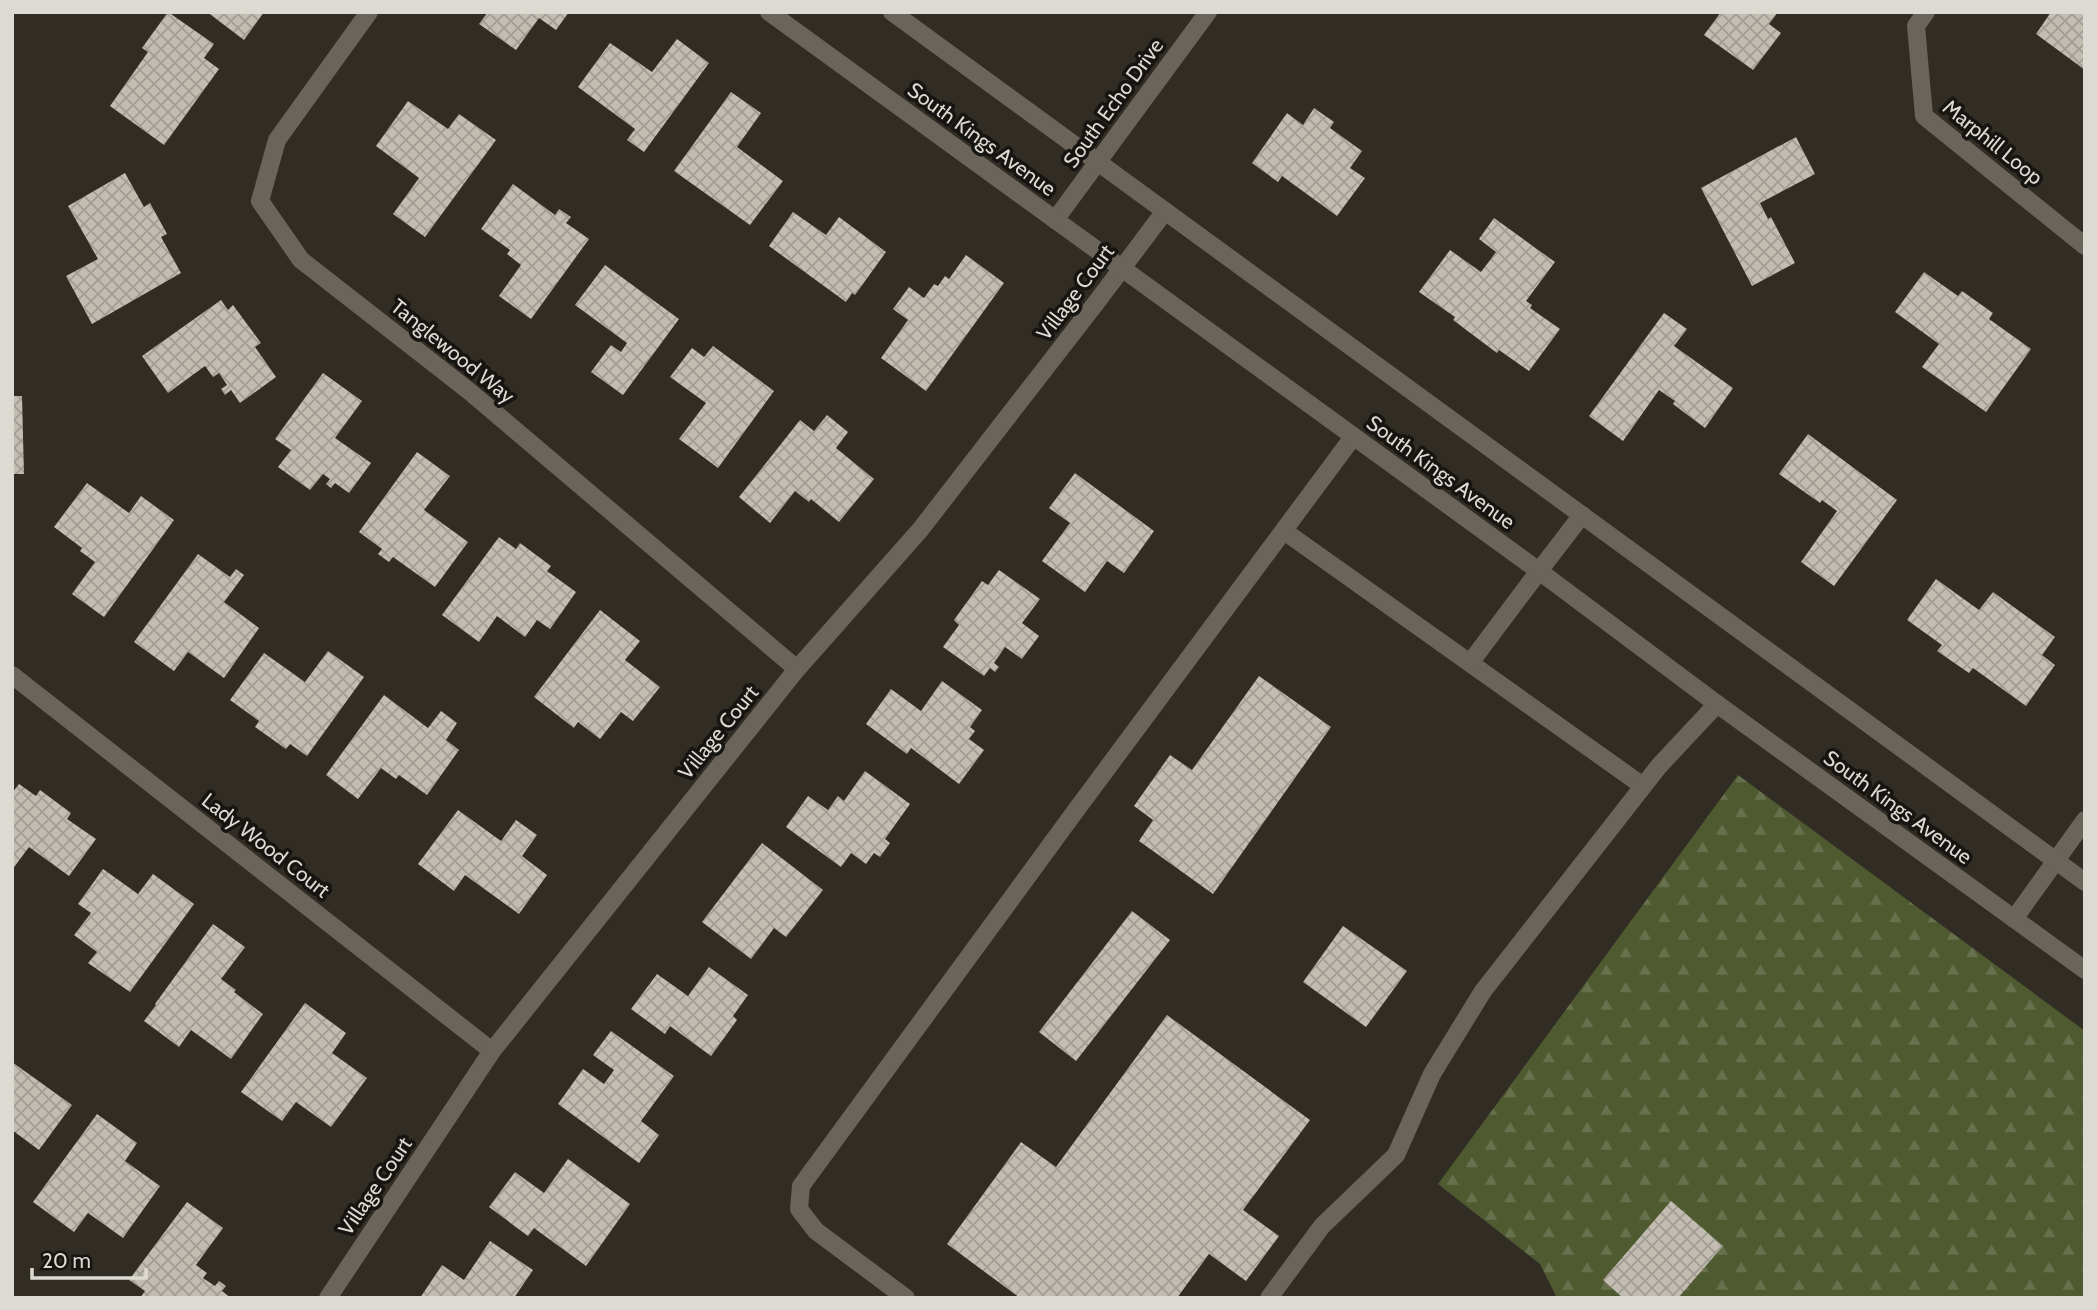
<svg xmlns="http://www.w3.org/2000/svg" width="2097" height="1310" viewBox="0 0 2097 1310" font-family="Cabin,sans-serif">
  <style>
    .forest { fill: url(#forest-firs) }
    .building { fill: url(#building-cross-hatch) }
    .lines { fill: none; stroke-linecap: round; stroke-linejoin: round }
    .lane { stroke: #6a645b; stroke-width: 18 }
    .street { stroke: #6a645b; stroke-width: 18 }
    .secondary { stroke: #6a645b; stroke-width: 18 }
    .labels { text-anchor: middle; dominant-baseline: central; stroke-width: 7; stroke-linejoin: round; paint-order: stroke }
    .street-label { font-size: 21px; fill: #dddad4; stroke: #171511 }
  </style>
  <defs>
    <pattern id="forest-firs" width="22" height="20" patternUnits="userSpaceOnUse" patternTransform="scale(1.75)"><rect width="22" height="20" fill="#4f5a30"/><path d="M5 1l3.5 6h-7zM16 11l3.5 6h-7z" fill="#68714d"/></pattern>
    <pattern id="building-cross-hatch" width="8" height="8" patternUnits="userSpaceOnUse" patternTransform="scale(1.75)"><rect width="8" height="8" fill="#c2bcb1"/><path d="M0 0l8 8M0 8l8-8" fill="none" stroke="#a29d95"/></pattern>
  </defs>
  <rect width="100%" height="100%" fill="#312c24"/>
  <path class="forest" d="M1738,775L2085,1031V1298H1557L1540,1264L1438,1184Z"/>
  <g class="building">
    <path d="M168,12L214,44L204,58L219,69L164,145L110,106L148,52L142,48Z"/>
    <path d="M207,12H264L244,40Z"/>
    <path d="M488,12H569L556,30L539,18L516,50L479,24Z"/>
    <path d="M1721,12H1778L1769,24L1781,33L1753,70L1704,35Z"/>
    <path d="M2051,12H2085V70L2036,34Z"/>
    <path d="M677,39L709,63L644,152L627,140L635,129L578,87L610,43L652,72Z"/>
    <path d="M731,92L761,113L737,147L783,181L750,225L674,171Z"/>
    <path d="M408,101L448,129L459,114L496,140L425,237L393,214L419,178L376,146Z"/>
    <path d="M1314,108L1334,122L1330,128L1362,151L1350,168L1365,178L1337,216L1282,176L1278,182L1252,163L1287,113L1303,125Z"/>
    <path d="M1796,137L1815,174L1760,203L1768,219L1771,217L1795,263L1752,286L1701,188Z"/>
    <path d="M125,173L144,207L150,203L167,234L161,237L181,273L92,324L66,276L98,259L68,206Z"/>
    <path d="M513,184L555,215L559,209L571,217L566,223L589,239L531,319L499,296L521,265L507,254L510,250L481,229Z"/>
    <path d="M793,212L826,235L839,217L886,252L855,295L852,293L846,302L769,246Z"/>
    <path d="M1494,218L1555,262L1526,301L1532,305L1530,308L1560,329L1529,371L1499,350L1497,353L1453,320L1455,317L1419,292L1450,250L1481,272L1496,252L1479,239Z"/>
    <path d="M966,255L1004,283L926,391L881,358L908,320L893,309L909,287L924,298L934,284L938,286L945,276L949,279Z"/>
    <path d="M605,265L679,319L623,395L591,372L611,345L621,352L627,343L575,305Z"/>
    <path d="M1924,272L1958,296L1962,291L1993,313L1989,319L2031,349L1986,412L1922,367L1939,344L1895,312Z"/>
    <path d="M221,300L228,310L233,305L261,343L255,347L276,377L240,403L231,390L225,395L221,389L227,385L219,373L213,377L205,366L168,393L142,356Z"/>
    <path d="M1664,313L1687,329L1674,346L1733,388L1705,428L1673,404L1675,401L1659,390L1623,441L1589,416Z"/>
    <path d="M713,346L774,391L718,468L679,439L706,403L670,377L692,348L704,357Z"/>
    <path d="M323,373L362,401L335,438L371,463L349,493L335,483L331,488L326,484L330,479L323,474L310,490L278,467L291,450L275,439Z"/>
    <path d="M12,396H22L24,474H12Z"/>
    <path d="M827,415L848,432L836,448L874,479L839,522L811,499L809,502L795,491L770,523L739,497L800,420L814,431Z"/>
    <path d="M1808,434L1897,500L1834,586L1801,562L1837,511L1822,500L1820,503L1779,474Z"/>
    <path d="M417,452L450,476L424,510L468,542L435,587L393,557L389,562L378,554L382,549L359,532Z"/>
    <path d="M1075,473L1154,531L1124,573L1107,561L1085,592L1042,561L1070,523L1049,508Z"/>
    <path d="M87,483L129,513L141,496L174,520L104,617L72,594L95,562L80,551L82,548L54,527Z"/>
    <path d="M499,537L516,549L520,543L551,566L547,571L576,592L550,629L537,620L525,637L497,616L479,642L442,615Z"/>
    <path d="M198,554L230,577L236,569L244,575L224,602L259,628L224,678L188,652L174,671L134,642Z"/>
    <path d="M999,570L1040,599L1022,623L1039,636L1022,659L1005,647L994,663L999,667L995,672L990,668L984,676L943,647L959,625L954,620L982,581L988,585Z"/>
    <path d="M1936,579L1979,610L1993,592L2055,637L2042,655L2055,665L2026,706L1973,668L1969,673L1937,651L1942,645L1907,620Z"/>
    <path d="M600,610L640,641L625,660L660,687L633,721L621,712L600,739L578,722L574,728L534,697Z"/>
    <path d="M328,651L364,677L307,756L290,744L286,749L255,727L259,721L230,700L264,653L305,682Z"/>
    <path d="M1259,676L1331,727L1213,894L1139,841L1153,820L1134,806L1170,755L1192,770Z"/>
    <path d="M942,681L982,710L970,727L975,731L969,739L984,750L959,784L911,748L907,754L866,724L891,689L921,711Z"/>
    <path d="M384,695L428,728L441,711L457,723L446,740L459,750L427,795L399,775L396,779L381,768L358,799L326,775Z"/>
    <path d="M865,771L910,804L885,839L890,843L880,857L874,853L866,864L851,853L841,867L786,827L808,796L828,810L838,796L844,801Z"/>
    <path d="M19,784L36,796L40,790L71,813L67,819L96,839L69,876L29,847L12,870V793Z"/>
    <path d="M458,810L501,841L516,820L537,835L522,856L547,875L519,914L465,875L454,891L418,864Z"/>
    <path d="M762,843L823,890L786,937L774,928L751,959L702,922Z"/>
    <path d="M103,869L138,894L153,874L194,904L130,992L88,963L97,952L74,935L91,913L78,904Z"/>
    <path d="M1132,911L1170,940L1076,1061L1039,1032Z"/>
    <path d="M213,924L245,947L221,979L236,990L234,992L263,1014L231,1059L191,1030L179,1047L144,1021L156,1005L155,1004Z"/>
    <path d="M1343,926L1407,971L1366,1027L1303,982Z"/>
    <path d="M709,967L748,995L733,1016L737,1020L711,1056L670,1026L665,1034L631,1009L657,974L688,996Z"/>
    <path d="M305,1003L346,1033L332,1053L367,1078L331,1127L296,1102L282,1121L241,1092Z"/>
    <path d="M1167,1015L1310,1120L1243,1210L1279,1236L1246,1281L1209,1254L1177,1298H1020L947,1244L1021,1142L1056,1167Z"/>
    <path d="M611,1031L674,1076L641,1121L659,1135L639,1163L558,1104L583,1069L604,1084L614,1070L593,1055Z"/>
    <path d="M12,1062L72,1105L39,1150L12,1130Z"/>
    <path d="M97,1114L137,1143L125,1161L160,1186L123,1238L88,1213L74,1232L33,1202Z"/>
    <path d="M568,1159L630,1204L586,1266L534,1228L528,1236L489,1207L515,1172L544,1193Z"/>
    <path d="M1671,1201L1723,1246L1678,1298H1623L1603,1280Z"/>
    <path d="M187,1202L223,1228L196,1265L207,1273L203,1278L215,1286L219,1281L226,1286L222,1291L231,1298H140L145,1291L129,1280Z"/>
    <path d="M490,1241L533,1270L514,1298H420L442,1265L464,1280Z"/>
  </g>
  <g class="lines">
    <g class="lane">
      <path d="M1284,531L1643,786"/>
      <path d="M1470,663L1539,571"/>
      <path d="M906,1298L816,1231L799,1209L801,1186L1071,817L1353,437"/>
      <path d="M1269,1298L1322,1226L1396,1155L1432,1074L1483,991L1659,766L1717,704"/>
    </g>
    <g class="street">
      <path d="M369,12L277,140L260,201L301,260L469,391L797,669"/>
      <path d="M1926,12L1916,26L1924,116L2085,246"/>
      <path d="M1055,220L1208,12"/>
      <path d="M12,675L492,1051"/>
      <path d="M2014,919L2085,820"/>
      <path d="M328,1298L492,1051L797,669L920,530L1099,299L1165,211"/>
    </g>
    <g class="secondary">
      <path d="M769,12L1539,571L1717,704L2085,970"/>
      <path d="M892,12L2085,882"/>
      <path d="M1539,571L1582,515"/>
    </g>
  </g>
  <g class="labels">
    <g class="street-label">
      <text transform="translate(1113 103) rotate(-54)">South Echo Drive</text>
      <text transform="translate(982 139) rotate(36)">South Kings Avenue</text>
      <text transform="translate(1993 142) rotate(39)">Marphill Loop</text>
      <text transform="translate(1075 292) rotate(-53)">Village Court</text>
      <text transform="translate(453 351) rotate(39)">Tanglewood Way</text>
      <text transform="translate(1441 472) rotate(36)">South Kings Avenue</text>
      <text transform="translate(718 732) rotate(-51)">Village Court</text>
      <text transform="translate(1898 807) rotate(36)">South Kings Avenue</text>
      <text transform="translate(266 845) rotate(38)">Lady Wood Court</text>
      <text transform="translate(375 1186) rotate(-56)">Village Court</text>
    </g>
  </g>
  <rect width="2097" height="1310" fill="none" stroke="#dddad4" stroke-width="28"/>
  <path d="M32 1268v10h114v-10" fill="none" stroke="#dddad4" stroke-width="3.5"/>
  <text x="42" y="1268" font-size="21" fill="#dddad4" stroke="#171511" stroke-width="5" paint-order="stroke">20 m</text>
</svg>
